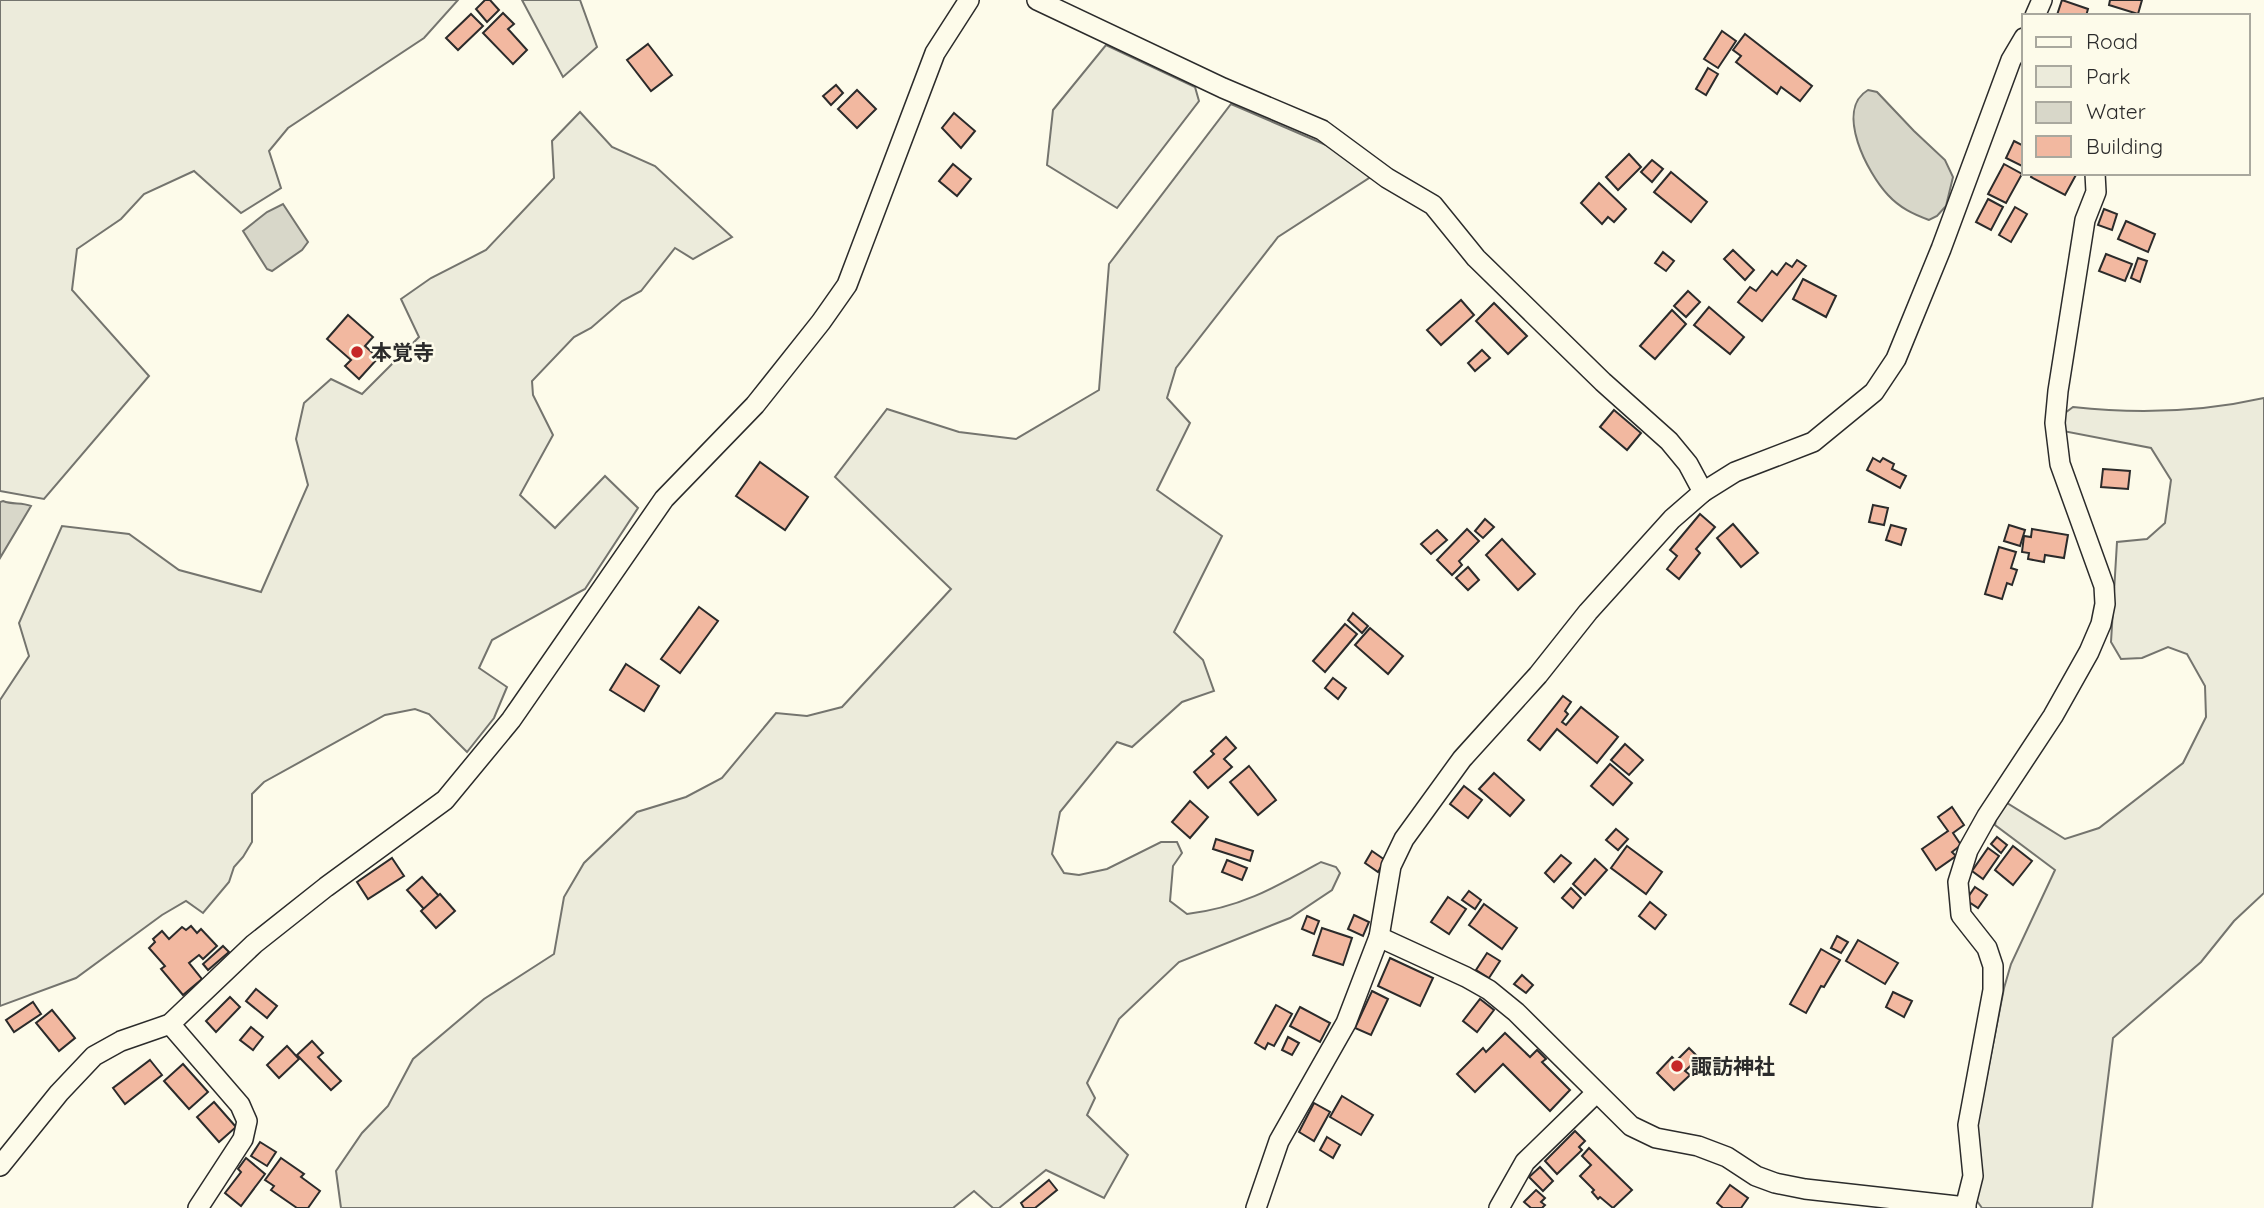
<svg xmlns="http://www.w3.org/2000/svg" width="2264" height="1208" viewBox="0 0 2264 1208" font-family="Quicksand,'Noto Sans JP',sans-serif">
  <style>
    .green { fill: #ecebdb; stroke: #74746e; stroke-width: 2 }
    .water { fill: #d8d7c9; stroke: #74746e; stroke-width: 2 }
    .building { fill: #f2b8a0; stroke: #2b2b2b; stroke-width: 2 }
    .lines { fill: none; stroke-linecap: round; stroke-linejoin: round }
    .minor-casing { stroke: #2b2b2b; stroke-width: 22 }
    .minor { stroke: #fdfbea; stroke-width: 19 }
    .poi-dot { fill: #c62828; stroke: #fdfbea; stroke-width: 2.5 }
    .labels { text-anchor: middle; dominant-baseline: central; stroke-width: 5; stroke-linejoin: round; paint-order: stroke }
    .poi-label { font-size: 21px; font-weight: bold; fill: #2b2b2b; stroke: #fdfbea; text-anchor: start }
  </style>
  <rect width="100%" height="100%" fill="#fdfbea"/>
  <g class="green">
    <path d="M0,0H458L424,38L288,128L269,151L281,188L241,213L194,171L144,194L121,219L77,249L72,290L149,376L44,499L0,491Z"/>
    <path d="M522,0H580L597,47L563,77Z"/>
    <path d="M1106,45L1195,87L1199,101L1117,208L1047,165L1053,110Z"/>
    <path d="M1231,104L1363,161L1369,178L1278,237L1176,368L1167,398L1190,423L1157,490L1222,536L1174,632L1203,660L1214,691L1182,702L1132,747L1117,742L1060,812L1052,854L1064,873L1079,875L1107,869L1161,842H1177L1182,853L1173,866L1170,901L1187,914C1240,908 1276,887 1321,862L1336,867L1340,873L1332,890L1290,918L1179,962L1119,1019L1087,1083L1095,1098L1087,1115L1128,1155L1104,1198L1046,1170L999,1208H993L974,1191L953,1208H341L336,1171L362,1133L388,1106L413,1059L484,999L554,954L564,897L584,863L637,812L686,797L722,778L776,713L807,716L842,707L951,589L835,477L887,409L959,432L1016,439L1099,390L1109,264Z"/>
    <path d="M580,112L612,147L655,166L732,237L693,259L675,248L641,291L622,301L591,328L574,337L532,381L533,395L553,435L520,495L555,528L605,476L638,508L585,589L492,640L479,668L507,687L494,718L467,752L429,714L415,709L385,715L264,782L252,794V842L243,857L234,867L229,882L203,913L186,901L162,915L76,978L0,1006V700L29,656L19,623L62,526L129,534L179,570L261,592L308,485L296,439L304,403L331,379L362,394L419,337L401,299L431,278L486,250L554,178L552,141Z"/>
    <path d="M2264,398V893L2234,921L2201,962L2113,1038L2092,1208H1982L1977,1201L1978,1121L2004,988L2011,964L2055,870L1995,825L1997,813L2007,803L2065,839L2099,828L2183,763L2206,717L2205,686L2187,654L2168,647L2142,658L2121,659L2111,642L2117,542L2147,539L2165,523L2171,480L2151,448L2063,431L2065,413L2073,407C2136,414 2202,412 2264,398Z"/>
  </g>
  <g class="water">
    <path d="M1868,90L1877,92L1914,131L1945,160L1953,177L1946,206L1937,216L1929,220C1913,214 1900,208 1888,195C1868,174 1834,110 1868,90Z"/>
    <path d="M283,204L308,242L302,250L272,271L267,269L243,231L267,212Z"/>
    <path d="M3,501C13,505 21,502 31,506L0,558V502Z"/>
  </g>
  <g class="building">
    <path d="M485,0H490L499,10L487,22L476,9Z"/>
    <path d="M2062,0L2088,9L2086,16L2057,15Z"/>
    <path d="M2110,0H2142L2138,14L2109,5Z"/>
    <path d="M503,13L514,24L508,29L527,50L513,64L483,33Z"/>
    <path d="M471,14L483,26L458,50L446,38Z"/>
    <path d="M1722,31L1736,41L1718,68L1704,59Z"/>
    <path d="M1745,34L1812,86L1800,101L1781,87L1777,94L1736,62L1741,56L1733,50Z"/>
    <path d="M648,44L672,75L651,91L627,60Z"/>
    <path d="M1708,68L1718,74L1706,95L1696,89Z"/>
    <path d="M836,85L843,93L831,105L823,96Z"/>
    <path d="M857,90L876,109L857,128L838,109Z"/>
    <path d="M954,113L975,131L961,148L942,128Z"/>
    <path d="M2014,141L2024,146V167L2006,158Z"/>
    <path d="M1629,154L1641,167L1618,190L1606,177Z"/>
    <path d="M1652,160L1663,169L1652,182L1641,172Z"/>
    <path d="M953,164L971,179L957,196L939,181Z"/>
    <path d="M2004,164L2022,174L2006,203L1988,194Z"/>
    <path d="M1671,172L1707,202L1691,222L1654,192Z"/>
    <path d="M2032,173H2077L2065,195L2031,177Z"/>
    <path d="M1599,183L1626,209L1614,222L1608,217L1602,224L1581,203Z"/>
    <path d="M1988,199L2003,207L1991,230L1976,222Z"/>
    <path d="M2015,207L2027,214L2011,242L1999,235Z"/>
    <path d="M2104,209L2117,214L2112,230L2098,225Z"/>
    <path d="M2126,221L2155,234L2148,252L2118,239Z"/>
    <path d="M1733,250L1754,270L1745,280L1724,259Z"/>
    <path d="M1663,252L1674,261L1666,271L1655,263Z"/>
    <path d="M2106,254L2132,264L2125,281L2099,271Z"/>
    <path d="M2138,258L2147,261L2140,282L2131,278Z"/>
    <path d="M1797,260L1806,266L1762,321L1738,302L1750,287L1756,291L1772,271L1777,275L1786,263L1792,267Z"/>
    <path d="M1803,279L1836,296L1826,317L1793,299Z"/>
    <path d="M1688,291L1700,302L1686,317L1674,306Z"/>
    <path d="M1461,300L1474,315L1441,345L1427,330Z"/>
    <path d="M1494,303L1527,336L1508,354L1476,321Z"/>
    <path d="M1709,307L1744,337L1730,354L1694,325Z"/>
    <path d="M1672,310L1686,324L1655,359L1640,346Z"/>
    <path d="M348,315L373,337L365,346L378,358L359,379L345,366L351,360L327,339Z"/>
    <path d="M1482,350L1490,358L1475,371L1468,363Z"/>
    <path d="M1614,410L1641,433L1627,450L1600,427Z"/>
    <path d="M1873,458L1880,462L1883,458L1894,464L1892,469L1906,476L1900,488L1867,470Z"/>
    <path d="M760,462L808,497L785,530L736,496Z"/>
    <path d="M2103,469L2130,471L2128,489L2101,487Z"/>
    <path d="M1873,505L1888,508L1884,525L1869,522Z"/>
    <path d="M1700,514L1715,527L1696,549L1700,553L1679,579L1667,569L1677,556L1670,550Z"/>
    <path d="M1485,519L1494,527L1483,538L1475,531Z"/>
    <path d="M1733,524L1758,553L1741,567L1717,538Z"/>
    <path d="M1891,525L1906,529L1901,545L1886,540Z"/>
    <path d="M2009,525L2025,530L2020,546L2004,541Z"/>
    <path d="M1467,529L1479,541L1459,561L1462,565L1452,575L1437,560Z"/>
    <path d="M2032,529L2068,535L2064,558L2045,555L2044,562L2028,559L2029,553L2022,552L2024,536L2031,537Z"/>
    <path d="M1437,530L1447,540L1431,554L1421,544Z"/>
    <path d="M1502,539L1535,574L1518,590L1486,555Z"/>
    <path d="M1999,547L2016,552L2011,568L2017,570L2012,585L2007,583L2002,599L1985,594Z"/>
    <path d="M1468,567L1479,580L1468,590L1456,578Z"/>
    <path d="M699,607L718,621L680,673L661,659Z"/>
    <path d="M1353,613L1368,626L1362,633L1348,620Z"/>
    <path d="M1345,624L1357,634L1325,672L1313,661Z"/>
    <path d="M1370,628L1403,656L1388,674L1355,645Z"/>
    <path d="M626,664L659,686L644,711L610,690Z"/>
    <path d="M1333,678L1346,688L1338,699L1325,688Z"/>
    <path d="M1563,696L1571,702L1565,711L1568,714L1562,722L1566,725L1581,707L1618,737L1597,763L1557,729L1540,750L1528,740Z"/>
    <path d="M1226,737L1236,748L1224,759L1232,767L1208,788L1194,772L1214,754L1211,751Z"/>
    <path d="M1625,744L1643,760L1629,775L1611,760Z"/>
    <path d="M1610,764L1632,783L1613,805L1591,786Z"/>
    <path d="M1249,766L1276,800L1258,815L1230,782Z"/>
    <path d="M1494,773L1524,800L1510,816L1479,789Z"/>
    <path d="M1464,786L1482,800L1468,818L1450,804Z"/>
    <path d="M1190,801L1208,817L1190,838L1172,822Z"/>
    <path d="M1952,807L1964,825L1953,833L1961,845L1952,852L1956,856L1936,870L1922,849L1948,831L1938,817Z"/>
    <path d="M1616,829L1628,839L1618,850L1606,840Z"/>
    <path d="M1997,837L2007,845L2001,853L1991,844Z"/>
    <path d="M1216,839L1253,851L1250,861L1213,849Z"/>
    <path d="M1627,846L1662,872L1646,894L1611,868Z"/>
    <path d="M2013,846L2032,861L2013,885L1995,870Z"/>
    <path d="M1988,848L1999,856L1983,879L1972,871Z"/>
    <path d="M1372,851L1385,860L1378,872L1365,863Z"/>
    <path d="M1561,855L1571,863L1554,882L1545,873Z"/>
    <path d="M392,858L404,876L368,899L357,882Z"/>
    <path d="M1595,859L1607,870L1585,895L1573,884Z"/>
    <path d="M1227,860L1247,868L1242,880L1222,872Z"/>
    <path d="M422,877L439,896L424,909L407,890Z"/>
    <path d="M1975,887L1987,895L1978,908L1966,900Z"/>
    <path d="M1571,888L1581,898L1573,908L1562,898Z"/>
    <path d="M1469,891L1481,900L1475,909L1462,900Z"/>
    <path d="M440,894L455,911L436,928L421,911Z"/>
    <path d="M1448,897L1466,909L1449,934L1431,922Z"/>
    <path d="M1650,902L1666,915L1655,929L1639,916Z"/>
    <path d="M1484,904L1517,928L1502,949L1469,925Z"/>
    <path d="M1354,915L1369,922L1363,936L1348,929Z"/>
    <path d="M1307,916L1319,921L1314,934L1302,929Z"/>
    <path d="M191,926L197,933L201,929L217,946L203,959L199,955L189,963L202,979L183,995L161,969L165,966L149,948L155,942L153,939L162,931L169,939L182,927L186,930Z"/>
    <path d="M1322,928L1352,938L1343,965L1313,955Z"/>
    <path d="M1837,936L1848,942L1841,953L1831,948Z"/>
    <path d="M1858,940L1898,963L1885,984L1846,961Z"/>
    <path d="M223,946L229,952L208,970L203,964Z"/>
    <path d="M1821,949L1840,960L1824,987L1821,986L1806,1013L1790,1004Z"/>
    <path d="M1487,953L1500,961L1489,978L1476,970Z"/>
    <path d="M1390,958L1433,978L1420,1006L1378,986Z"/>
    <path d="M1522,975L1533,985L1526,993L1514,984Z"/>
    <path d="M256,989L277,1006L267,1018L246,1001Z"/>
    <path d="M1372,991L1388,999L1371,1035L1355,1028Z"/>
    <path d="M1893,992L1912,1001L1904,1017L1886,1007Z"/>
    <path d="M230,997L240,1007L216,1032L206,1021Z"/>
    <path d="M1480,999L1494,1010L1477,1032L1463,1021Z"/>
    <path d="M33,1002L41,1014L14,1032L6,1020Z"/>
    <path d="M1276,1005L1292,1014L1274,1046L1268,1043L1265,1049L1255,1043Z"/>
    <path d="M1300,1007L1330,1023L1320,1042L1290,1026Z"/>
    <path d="M52,1010L75,1038L59,1051L36,1023Z"/>
    <path d="M251,1027L263,1037L253,1050L240,1040Z"/>
    <path d="M1505,1033L1530,1057L1537,1050L1546,1059L1542,1062L1570,1090L1550,1111L1503,1064L1475,1092L1457,1074L1483,1048L1486,1052Z"/>
    <path d="M1288,1037L1299,1043L1292,1055L1282,1050Z"/>
    <path d="M312,1041L323,1053L318,1057L341,1081L331,1090L297,1055Z"/>
    <path d="M287,1046L299,1059L279,1078L267,1065Z"/>
    <path d="M1689,1048L1699,1058L1685,1071L1690,1075L1674,1090L1657,1073L1672,1057L1676,1061Z"/>
    <path d="M150,1060L162,1075L125,1104L113,1088Z"/>
    <path d="M183,1064L208,1092L189,1109L164,1081Z"/>
    <path d="M1342,1096L1373,1115L1361,1135L1330,1117Z"/>
    <path d="M214,1102L236,1127L219,1142L197,1117Z"/>
    <path d="M1314,1103L1330,1112L1314,1141L1299,1132Z"/>
    <path d="M1575,1131L1585,1141L1579,1147L1582,1150L1557,1174L1545,1161Z"/>
    <path d="M1327,1137L1340,1145L1333,1158L1320,1150Z"/>
    <path d="M260,1142L276,1152L267,1166L251,1156Z"/>
    <path d="M1589,1148L1632,1190L1613,1208L1600,1197L1598,1199L1592,1192L1594,1190L1580,1176L1591,1165L1582,1156Z"/>
    <path d="M246,1158L265,1174L241,1206L225,1193L241,1172L238,1169Z"/>
    <path d="M281,1158L304,1174L301,1177L320,1191L308,1208H297L271,1190L274,1186L265,1180Z"/>
    <path d="M1540,1167L1553,1181L1543,1191L1529,1177Z"/>
    <path d="M1049,1180L1057,1190L1035,1208H1024L1021,1203Z"/>
    <path d="M1730,1185L1748,1198L1741,1208H1723L1717,1203Z"/>
    <path d="M1536,1190L1545,1198L1541,1202L1545,1205L1542,1208H1531L1524,1202Z"/>
  </g>
  <g class="lines">
    <defs>
      <g id="minor">
        <path d="M1037,0L1223,88L1322,130L1387,178L1433,205L1476,258L1603,382L1669,441L1688,464L1703,492"/>
        <path d="M2035,16L2042,0"/>
        <path d="M1379,937L1466,977L1489,990L1516,1012L1631,1126L1656,1138L1698,1146L1727,1157L1756,1176L1775,1183L1805,1189L1966,1207"/>
        <path d="M170,1024L240,1105L247,1121L243,1139L198,1208"/>
        <path d="M0,1166L59,1093L94,1056L121,1041L170,1024L254,944L326,887L445,800L511,720L664,499L755,405L821,322L847,285L935,53L969,0"/>
        <path d="M1256,1208L1279,1141L1346,1023L1379,937L1391,866L1404,839L1462,759L1538,675L1588,612L1672,519L1703,492L1735,472L1813,442L1874,392L1896,359L1941,249L2011,60L2024,38"/>
        <path d="M1499,1208L1525,1162L1596,1093"/>
        <path d="M1965,1208L1973,1176L1968,1125L1993,990V966L1987,948L1961,915L1958,882L1968,850L1987,816L2053,716L2089,652L2101,624L2105,604L2104,586L2060,464L2055,423L2058,391L2085,220L2096,192L2095,173"/>
      </g>
    </defs>
    <use href="#minor" class="minor-casing"/>
    <use href="#minor" class="minor"/>
  </g>
  <g class="poi-dot">
    <circle cx="357" cy="352" r="7"/>
    <circle cx="1677" cy="1066" r="7"/>
  </g>
  <g class="labels">
    <g class="poi-label">
      <text x="371" y="352">本覚寺</text>
      <text x="1691" y="1066">諏訪神社</text>
    </g>
  </g>
  <rect x="2022" y="14" width="228" height="161" fill="#fdfbea" stroke="#a9a89e" stroke-width="2"/>
  <rect x="2036" y="37" width="35" height="10" fill="#fdfbea" stroke="#a9a89e" stroke-width="2"/>
  <text x="2086" y="49" font-size="21" fill="#2b2b2b">Road</text>
  <rect x="2036" y="66" width="35" height="21" fill="#ecebdb" stroke="#a9a89e" stroke-width="2"/>
  <text x="2086" y="84" font-size="21" fill="#2b2b2b">Park</text>
  <rect x="2036" y="102" width="35" height="21" fill="#d8d7c9" stroke="#a9a89e" stroke-width="2"/>
  <text x="2086" y="119" font-size="21" fill="#2b2b2b">Water</text>
  <rect x="2036" y="136" width="35" height="21" fill="#f2b8a0" stroke="#a9a89e" stroke-width="2"/>
  <text x="2086" y="154" font-size="21" fill="#2b2b2b">Building</text>
</svg>
